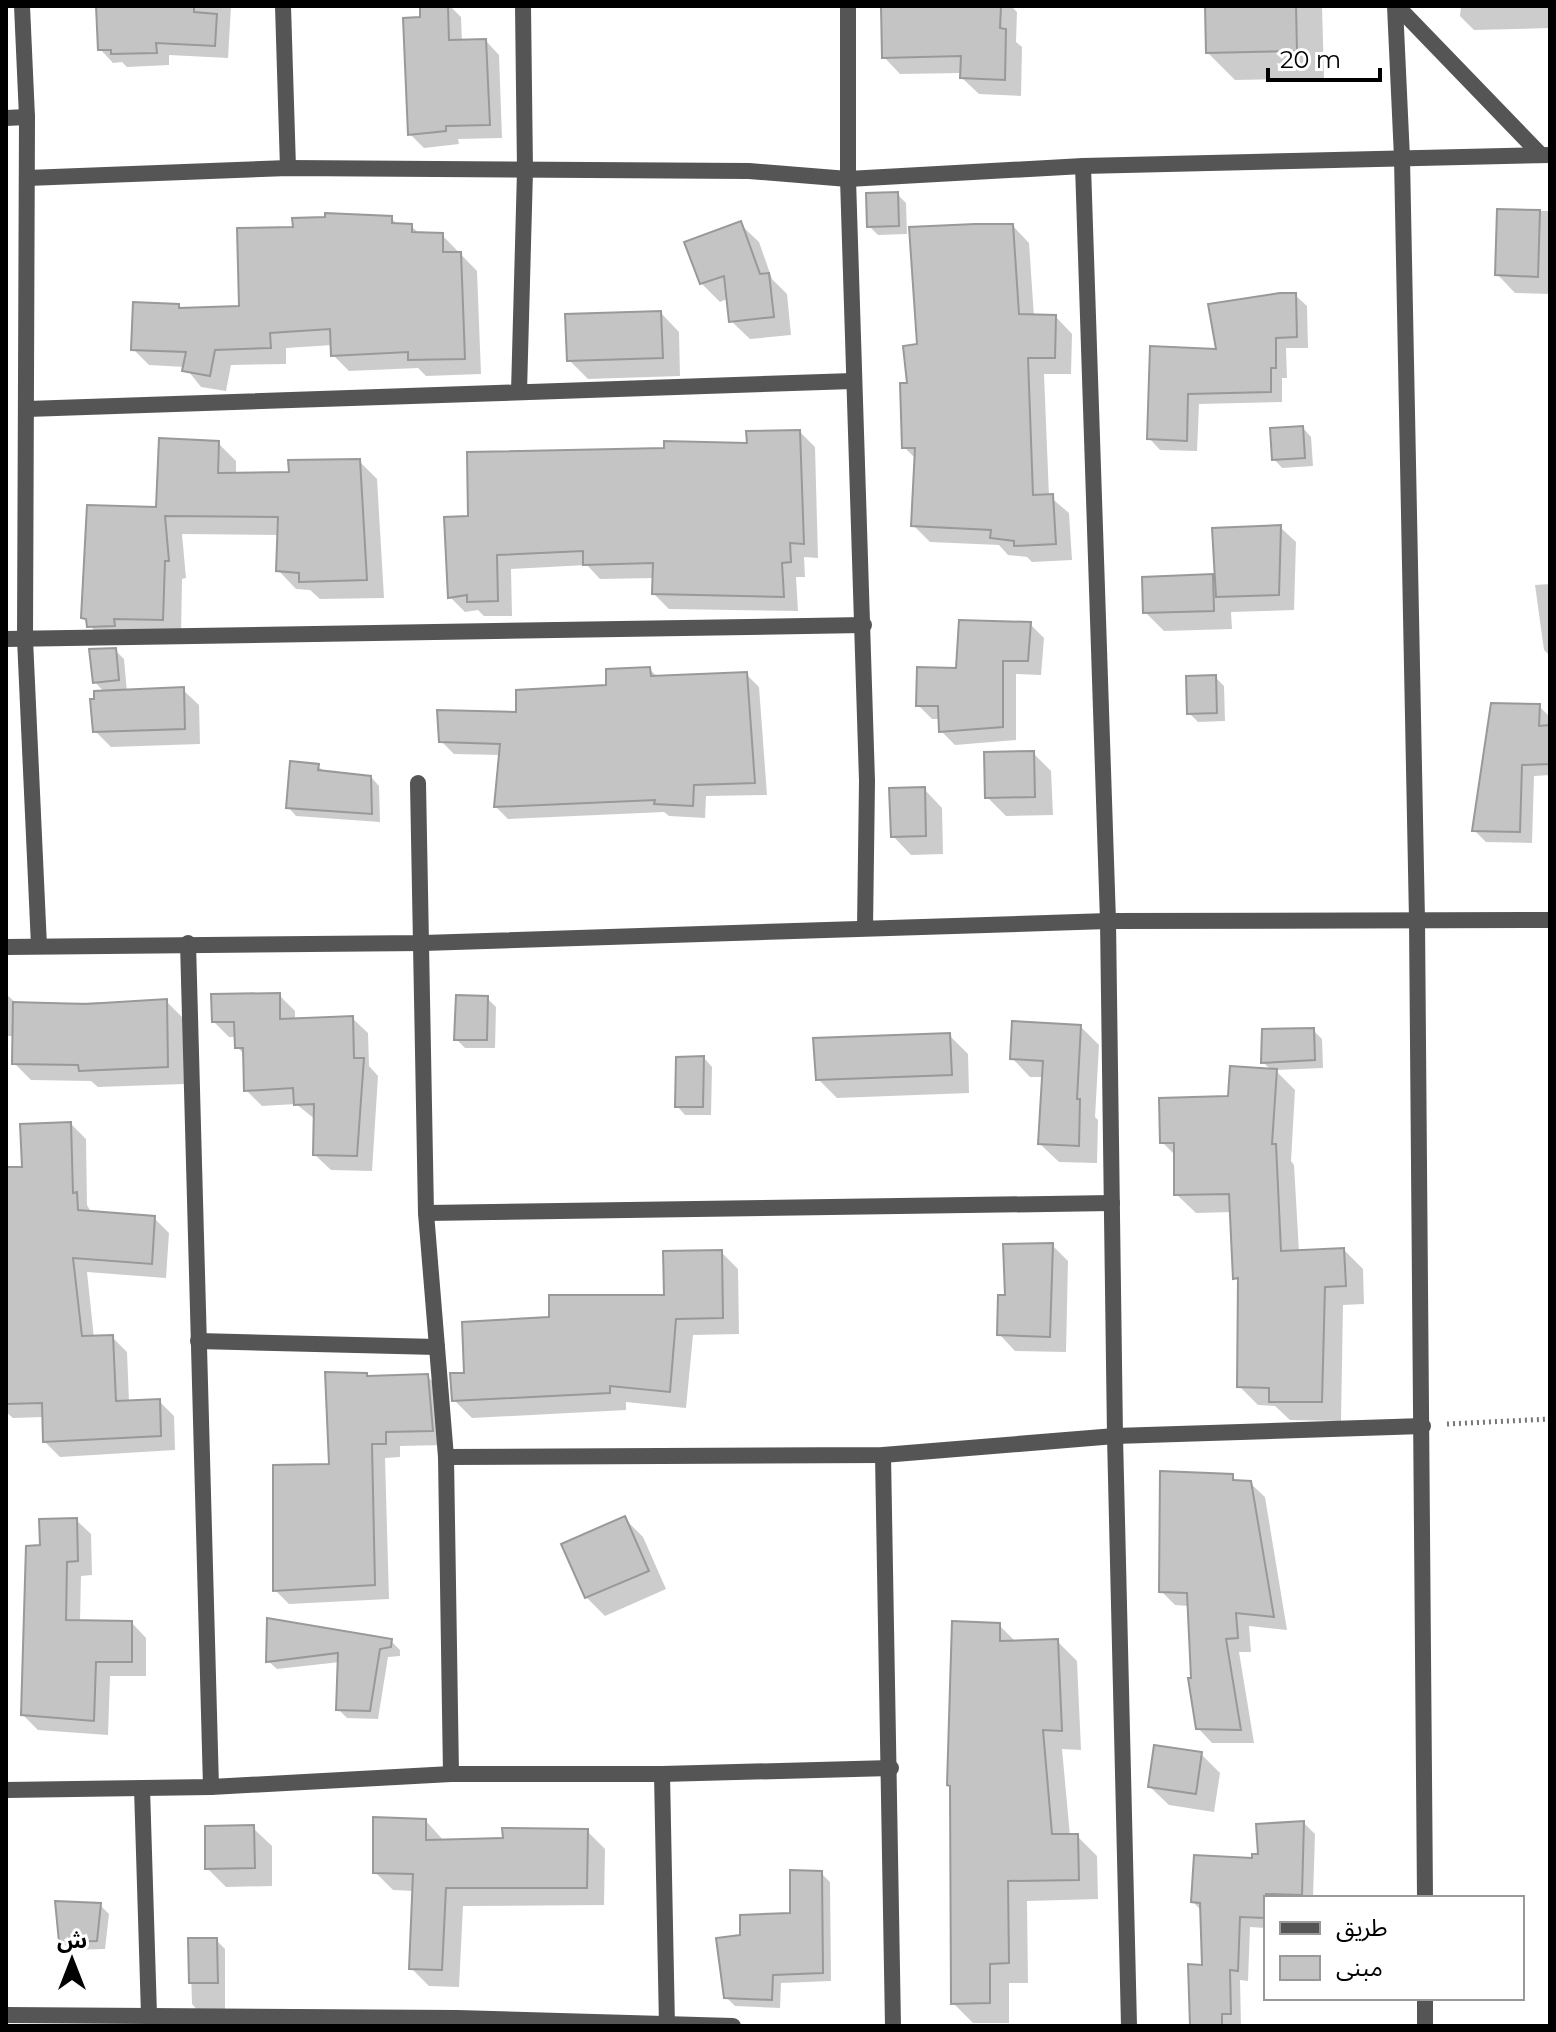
<svg xmlns="http://www.w3.org/2000/svg" width="1556" height="2032" viewBox="0 0 1556 2032" font-family="Montserrat,'Noto Sans Arabic',sans-serif">
  <style>
    .shadow { fill: #0003 }
    .building { fill: #c4c4c4; stroke: #999; stroke-width: 2 }
    .lines { fill: none; stroke-linecap: round; stroke-linejoin: round }
    .path { stroke: #777; stroke-width: 5; stroke-dasharray: 2 4; stroke-linecap: butt }
    .minor { stroke: #555; stroke-width: 16 }
  </style>
  <rect width="100%" height="100%" fill="#fff"/>
  <g class="shadow">
    <path d="M98,6H231L228,58L169,55V65L127,67L122,62L113,63L100,49Z"/>
    <path d="M422,6H450L461,17L462,42L486,41L499,55L502,138L458,139L459,144L424,148L410,134Z"/>
    <path d="M883,6H1011L1017,12L1016,42L1022,47L1021,96L979,94L962,78V73L900,74L884,57Z"/>
    <path d="M1207,6H1322L1324,78L1235,80L1207,52Z"/>
    <path d="M1461,6H1550V42V28L1474,30L1460,16Z"/>
    <path d="M897,194L906,203L907,234L878,235L869,226Z"/>
    <path d="M1499,211H1550V294L1515,293L1497,274Z"/>
    <path d="M391,218L398,225L411,226L420,234L442,235L477,271L481,374L426,376L418,368L349,371L333,355V345L286,348V364L231,365L226,391L201,387L185,367L149,365L133,349L179,306L182,310L241,308L295,229Z"/>
    <path d="M740,224L759,242L772,279L787,294L791,335L750,339L731,321L729,298L720,302L701,283Z"/>
    <path d="M1013,226L1029,243L1034,317H1056L1072,334L1071,374H1044L1049,496L1069,513L1072,560L1032,562L1027,557L1008,555L999,545L930,542L913,525L917,460L904,447L909,384L919,346Z"/>
    <path d="M1295,295L1307,306L1308,348H1286L1287,378H1282V402L1199,404L1197,451L1160,450L1149,438L1218,351Z"/>
    <path d="M661,313L679,332L680,376L588,379L569,360Z"/>
    <path d="M1303,428L1311,437L1313,466L1282,468L1274,459Z"/>
    <path d="M800,432L815,447L818,558L804,557L805,577H796L798,611L669,609L654,594L655,578L600,579L587,565L511,569L512,616H484L478,610L465,612L450,597L470,518L665,450L749,445Z"/>
    <path d="M218,443L236,461V475L291,473L359,461L377,479L384,598L320,599L310,590L296,589L278,570L280,535L182,534L186,578L182,579L181,638L107,644L83,618L158,509Z"/>
    <path d="M1280,527L1296,542L1294,610L1231,612L1232,629L1164,631L1145,612L1212,576L1217,581Z"/>
    <path d="M1550,584V656L1544,650L1535,585Z"/>
    <path d="M1030,624L1044,638L1041,675L1016,674V740L955,745L941,731V719H932L918,705L958,670Z"/>
    <path d="M115,650L124,659L127,692L183,690L199,705L200,744L111,747L95,731L105,693L95,682Z"/>
    <path d="M649,669L659,678L746,674L759,687L767,795L706,796L705,818L669,816L664,812L508,819L496,807L501,755L454,754L441,741L608,687Z"/>
    <path d="M1215,677L1224,686L1225,721L1198,722L1189,713Z"/>
    <path d="M1539,706L1550,717V775L1534,776L1532,843L1486,842L1474,830Z"/>
    <path d="M1033,753L1051,771L1053,815L1006,816L987,797Z"/>
    <path d="M318,766L325,773L371,777L379,786L380,822L296,816L288,807Z"/>
    <path d="M924,789L942,808L943,854L911,855L893,836Z"/>
    <path d="M6,994L17,1004L166,1001L183,1018L184,1084L98,1087L91,1081L31,1080L14,1063V1036H6Z"/>
    <path d="M279,995L295,1011V1020L352,1018L368,1033L369,1066L378,1076L372,1171L331,1170L315,1155L316,1120L296,1104L262,1106L246,1090L245,1055L237,1047V1037H229L214,1022Z"/>
    <path d="M487,998L496,1007L495,1048H465L456,1039Z"/>
    <path d="M1081,1027L1099,1045L1095,1117L1098,1120L1097,1163L1059,1162L1040,1144L1044,1077H1030L1012,1058Z"/>
    <path d="M1313,1030L1322,1039L1323,1068L1275,1070L1295,1090L1291,1161L1294,1165L1299,1252L1344,1250L1363,1269L1364,1304L1343,1305L1341,1421L1290,1420L1275,1406L1258,1405L1239,1386L1240,1283L1235,1278L1232,1212L1196,1213L1176,1194V1156L1162,1142L1272,1071L1263,1062Z"/>
    <path d="M949,1035L968,1054L969,1093L837,1098L818,1079Z"/>
    <path d="M704,1058L712,1067L711,1115H685L677,1106Z"/>
    <path d="M71,1124L86,1139L87,1205L92,1214L154,1218L169,1233L166,1278L87,1272L94,1338L112,1337L127,1352L129,1402L159,1401L174,1416L175,1450L60,1457L45,1442L44,1417L13,1418L6,1412V1169H24Z"/>
    <path d="M1052,1245L1068,1261L1066,1352L1015,1351L999,1334L1007,1297Z"/>
    <path d="M721,1252L738,1269L739,1334L693,1335L686,1408L626,1402V1410L472,1418L454,1400L551,1319L666,1297Z"/>
    <path d="M367,1375L370,1378L427,1376L442,1391L446,1445L400,1446V1457L385,1458L389,1599L289,1604L275,1590Z"/>
    <path d="M1232,1476L1238,1482L1250,1483L1265,1497L1287,1630L1249,1626L1251,1652H1239L1254,1743H1212L1198,1728L1189,1606L1175,1605L1161,1591Z"/>
    <path d="M625,1519L643,1537L666,1589L605,1616L586,1597Z"/>
    <path d="M76,1520L91,1534L92,1575L81,1576L80,1622L132,1623L146,1638V1676H110L108,1735L38,1730L23,1715L42,1547Z"/>
    <path d="M999,1625L1017,1643L1057,1641L1077,1661L1081,1750L1062,1749L1070,1836H1077L1097,1856L1098,1899L1027,1901L1028,1983H1009V2023H973L953,2003Z"/>
    <path d="M391,1641L400,1650V1656L388,1657L378,1719L347,1718L338,1709L340,1662L277,1669L268,1661Z"/>
    <path d="M1201,1754L1220,1773L1214,1812L1169,1805L1150,1787Z"/>
    <path d="M426,1821L444,1841L587,1831L605,1849L604,1905L463,1906L459,1987L429,1986L411,1968L414,1891L393,1890L375,1872Z"/>
    <path d="M1304,1823L1315,1834L1313,1898H1266V1928L1250,1927L1248,1981L1240,1980L1241,2026H1192L1204,1967L1203,1912L1193,1902Z"/>
    <path d="M253,1828L272,1846V1886L226,1887L207,1868Z"/>
    <path d="M821,1873L830,1882L831,1981L781,1983L780,2008L735,2006L726,1997L742,1937L792,1915Z"/>
    <path d="M100,1905L109,1914L105,1949L70,1950L61,1941Z"/>
    <path d="M190,1940H216L225,1949V2013H200L192,2004Z"/>
  </g>
  <g class="building">
    <path d="M96,6H194V12L217,14L215,46L156,43L157,53L111,54V50H98Z"/>
    <path d="M420,6H448L449,40L486,39L490,125L446,126V131L408,135L403,18L420,17Z"/>
    <path d="M881,6H1001L1000,28L1006,29L1005,80L960,78L961,56L882,58Z"/>
    <path d="M1205,6H1296L1297,51L1206,53Z"/>
    <path d="M898,192L899,226L867,227L866,193Z"/>
    <path d="M1497,209L1540,210L1538,277L1495,275Z"/>
    <path d="M325,213L392,216V223L412,224V232L443,233V252H461L465,359L408,360V352L331,356L330,329L270,333L271,348L215,350L210,376L182,371L186,352L131,350L133,302L179,304V308L239,306L237,228L293,227L292,218L325,217Z"/>
    <path d="M741,221L760,274L769,273L774,317L729,322L724,276L700,284L684,242Z"/>
    <path d="M975,224H1013L1019,314L1056,315L1055,358H1028L1033,495L1053,494L1056,544L1014,546V541L990,538L991,530L911,526L915,448H902L900,383H907L903,346L917,344L909,227Z"/>
    <path d="M1280,293H1296L1297,337L1276,338V368H1271V392L1188,394L1187,441L1147,439L1150,346L1216,349L1208,304Z"/>
    <path d="M661,311L663,358L567,361L565,314Z"/>
    <path d="M1303,426L1305,458L1272,460L1270,428Z"/>
    <path d="M800,430L804,544L790,543L791,562L782,563L784,597L652,594L653,563L583,565V551L497,555L498,601L467,602V595L448,598L444,517L468,516L467,452L664,448V441L747,443L746,431Z"/>
    <path d="M159,438L219,441L218,473L289,472L288,460L360,459L367,580L299,582V573L276,571L278,517L165,516L169,561H165L163,620L114,619L115,626L87,627L86,619L81,618L87,505L156,507Z"/>
    <path d="M1281,525L1279,595L1216,597L1212,528Z"/>
    <path d="M1213,574L1214,611L1143,613L1142,577Z"/>
    <path d="M959,620L1031,622L1028,661H1003V727L939,732L938,706H916L917,667L956,668Z"/>
    <path d="M116,648L119,680L93,683L89,649Z"/>
    <path d="M650,667L651,676L747,672L755,783L694,785L693,806L654,804L655,800L494,807L500,744L439,742L437,710L516,712V690L606,685V669Z"/>
    <path d="M1216,675L1217,713L1187,714L1186,676Z"/>
    <path d="M184,687L185,729L93,732L90,699H94V691Z"/>
    <path d="M1491,703L1540,704L1539,726L1550,725V764L1522,765L1520,832L1472,831Z"/>
    <path d="M1034,751L1035,797L985,798L984,752Z"/>
    <path d="M290,761L319,764L318,770L371,776L372,814L286,808Z"/>
    <path d="M925,787L926,836L891,837L889,788Z"/>
    <path d="M280,993V1019L353,1016L354,1058H364L357,1156L313,1155L314,1104L294,1105L293,1088L244,1091L243,1048H235L234,1022H212L211,994Z"/>
    <path d="M456,995L488,996L487,1040H454Z"/>
    <path d="M167,999L168,1067L79,1071L78,1065L12,1064L13,1002L86,1004Z"/>
    <path d="M1012,1021L1081,1025L1077,1099H1080L1079,1146L1038,1144L1043,1061L1010,1059Z"/>
    <path d="M1314,1028L1315,1060L1261,1063L1262,1029Z"/>
    <path d="M950,1033L952,1075L816,1080L813,1038Z"/>
    <path d="M704,1056L703,1107H675L676,1057Z"/>
    <path d="M1230,1066L1277,1069L1272,1144H1276L1281,1251L1344,1248L1346,1286L1325,1287L1322,1402H1269V1388L1237,1387L1238,1278L1233,1279L1229,1194L1174,1195V1143H1160L1159,1098L1228,1096Z"/>
    <path d="M71,1122L73,1193L77,1192L78,1210L155,1216L152,1264L73,1258L82,1336L113,1335L116,1401L160,1399L161,1436L43,1442L42,1403L6,1404V1167H22L20,1124Z"/>
    <path d="M1053,1243L1050,1337L997,1335L998,1295H1005L1003,1244Z"/>
    <path d="M722,1250L723,1318L676,1319L670,1392L610,1386V1393L452,1401L450,1373H464L462,1322L549,1317V1295H664L663,1251Z"/>
    <path d="M325,1372L367,1373V1376L428,1374L433,1431L386,1432V1444H372L375,1585L273,1591V1465L329,1464Z"/>
    <path d="M1160,1471L1233,1474V1480L1251,1481L1274,1617L1236,1613L1238,1638L1226,1639L1241,1730L1196,1729L1188,1678H1191L1187,1593L1159,1592Z"/>
    <path d="M625,1516L649,1571L585,1598L561,1544Z"/>
    <path d="M77,1518L78,1561L67,1562L66,1620L132,1621V1662H96L94,1721L21,1715L26,1546L40,1545L39,1519Z"/>
    <path d="M267,1618L392,1639L391,1647L380,1649L370,1711L336,1710L338,1653L266,1662Z"/>
    <path d="M952,1621L1000,1623V1641L1058,1639L1062,1731L1043,1730L1052,1834H1078L1079,1880L1008,1881L1009,1963L990,1964V2003L951,2004L950,1786L947,1785Z"/>
    <path d="M1154,1745L1202,1752L1196,1794L1148,1787Z"/>
    <path d="M373,1817L426,1819V1840L503,1838L502,1828L588,1829L587,1888H446L442,1970L409,1969L413,1874L373,1873Z"/>
    <path d="M1304,1821L1302,1895L1266,1894V1918L1240,1917L1238,1971L1230,1970L1231,2014H1222V2026H1190L1188,1964L1202,1965L1200,1903L1191,1902L1194,1855L1252,1858V1854H1258L1256,1824Z"/>
    <path d="M254,1825L255,1868L205,1869V1826Z"/>
    <path d="M790,1870L822,1871L823,1973L773,1975L772,2000L724,1998L716,1938L740,1935V1915L790,1913Z"/>
    <path d="M55,1901L101,1903L97,1941L59,1942Z"/>
    <path d="M188,1938H217L218,1983H189Z"/>
  </g>
  <g class="lines">
    <path class="path" d="M1447,1424L1550,1419"/>
    <g class="minor">
      <path d="M22,6L27,117L25,639L39,946"/>
      <path d="M283,6L288,168"/>
      <path d="M848,6V179L867,781L865,928"/>
      <path d="M1395,6L1402,158L1417,920L1425,1898"/>
      <path d="M1397,6L1541,155"/>
      <path d="M6,118L27,117"/>
      <path d="M1083,166L1108,921L1115,1436L1129,2026"/>
      <path d="M27,178L288,168L749,171L848,179L1083,166L1550,155"/>
      <path d="M519,392L525,171L523,6"/>
      <path d="M27,409L853,381"/>
      <path d="M6,639L864,625"/>
      <path d="M418,783L426,1213L446,1457L451,1774"/>
      <path d="M188,943L211,1787"/>
      <path d="M6,947L423,943L1108,921L1550,920"/>
      <path d="M426,1213L1112,1203"/>
      <path d="M198,1341L437,1347"/>
      <path d="M883,1455L893,2026"/>
      <path d="M446,1457L883,1455L1115,1436L1423,1426"/>
      <path d="M662,1774L667,2026"/>
      <path d="M142,1788L149,2015"/>
      <path d="M6,1790L211,1787L451,1774H662L891,1768"/>
      <path d="M1425,1998V2026"/>
      <path d="M6,2015L457,2018L733,2026"/>
    </g>
  </g>
  <rect width="1556" height="2032" fill="none" stroke="#000000" stroke-width="16"/>
  <rect x="1264" y="1896" width="260" height="104" fill="#ffffff" stroke="#999999" stroke-width="2"/>
  <rect x="1280" y="1922" width="40" height="12" fill="#555555" stroke="#999999" stroke-width="2"/>
  <text x="1336" y="1936" font-size="24" fill="#000000">طريق</text>
  <rect x="1280" y="1956" width="40" height="24" fill="#c4c4c4" stroke="#999999" stroke-width="2"/>
  <text x="1336" y="1976" font-size="24" fill="#000000">مبنى</text>
  <g transform="translate(72 1960)" stroke="#ffffff" stroke-width="6" paint-order="stroke">
  <path d="M0-6L14 30L0 20L-14 30Z" fill="#000000"/>
  <text y="-12" font-size="22" font-weight="bold" text-anchor="middle" fill="#000000">ش</text>
  </g>
  <path d="M1268 68v12h112v-12" fill="none" stroke="#000000" stroke-width="4"/>
  <text x="1280" y="68" font-size="24" fill="#000000" stroke="#ffffff" stroke-width="6" paint-order="stroke">20 m</text>
</svg>
